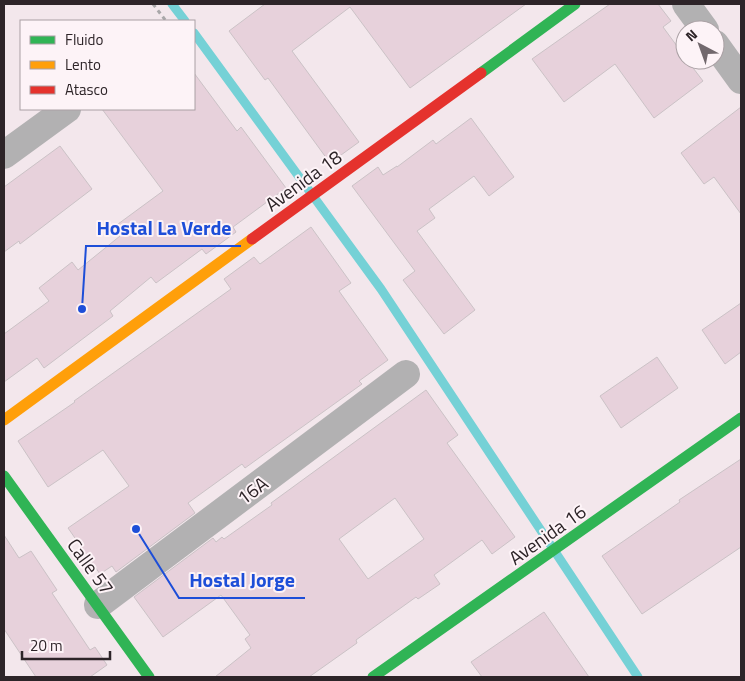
<svg xmlns="http://www.w3.org/2000/svg" width="745" height="681" viewBox="0 0 745 681" font-family="'Titillium Web',sans-serif">
  <style>
    .lines { fill: none; stroke-linecap: round; stroke-linejoin: round }
    .stream { stroke: #75d1d6; stroke-width: 9 }
    .building { fill: #e7d1db; stroke: #cbc2c6; fill-rule: evenodd }
    .path { stroke: #a9a7a9; stroke-width: 3; stroke-dasharray: 4 4; stroke-linecap: butt }
    .street { stroke: #b2b1b2; stroke-width: 28 }
    .fast { stroke: #30b455; stroke-width: 11 }
    .slow { stroke: #ff9f0a; stroke-width: 11 }
    .jam { stroke: #e5322d; stroke-width: 11 }
    .labels { text-anchor: middle; dominant-baseline: central; stroke-width: 4; stroke-linejoin: round; paint-order: stroke }
    .street-label { font-size: 19px; fill: #2d2428; stroke: #fdf3f7 }
    .leader { fill: none; stroke: #1d4ed8; stroke-width: 2 }
    .callout-dot { fill: #1d4ed8; stroke: #fdf3f7; stroke-width: 2 }
    .callout-label { font-size: 20px; text-anchor: middle; font-weight: bold; fill: #1d4ed8; stroke: #fdf3f7; stroke-width: 4; stroke-linejoin: round; paint-order: stroke }
  </style>
  <rect width="100%" height="100%" fill="#f3e7ec"/>
  <g class="lines">
    <g class="stream">
      <path d="M172,4L185,21"/>
      <path d="M194,33L381,289L638,677"/>
    </g>
  </g>
  <g class="building">
    <path d="M265,4H526L410,88L350,7L292,51L359,142L330,163L268,78L265,80L229,31Z"/>
    <path d="M610,4H658L671,21L663,27L685,57V60H687L703,81L654,118L615,64L564,102L532,59Z"/>
    <path d="M194,73L237,131L241,127L286,188L233,227L236,232L206,254L202,249L156,283L151,277L110,311L113,316L44,368L37,358L4,382V334L49,301L39,288L72,262L78,270L120,236L114,227L163,191L102,109H194Z"/>
    <path d="M741,107V214L714,177L704,184L681,153Z"/>
    <path d="M471,118L514,177L489,196L474,176L429,209L435,218L417,231L475,310L444,334L403,280L415,271L352,186L378,167L383,175L397,166V167L433,140L436,144Z"/>
    <path d="M60,146L92,189L20,244L19,241L4,252V187Z"/>
    <path d="M311,227L351,283L339,291L388,360L359,381L362,384L245,468L242,464L188,503L195,513L116,572L112,566L100,574L68,528L129,486L103,450L48,487L18,441L75,402L74,401L231,289L224,279L254,257L260,264Z"/>
    <path d="M741,303V352L725,364L702,330Z"/>
    <path d="M657,357L678,388L621,428L600,396Z"/>
    <path d="M426,390L458,435L447,443L515,537L492,554L482,540L434,575L440,584L418,599L416,597L356,640L357,643L309,677H215L251,648L245,639L250,635L221,595L163,637L134,597L213,538L216,542L222,537L224,539L272,505L271,503ZM395,498L424,539L368,579L339,539Z"/>
    <path d="M741,459V547L642,614L602,556L680,502L679,500Z"/>
    <path d="M4,535L19,558L31,551L57,590L52,593L90,650L95,647L107,665L90,677H36L4,629Z"/>
    <path d="M544,612L589,677H482L471,662Z"/>
  </g>
  <g class="lines">
    <path class="path" d="M153,4L166,21"/>
    <g class="street">
      <path d="M686,4L705,30"/>
      <path d="M715,44L741,80"/>
      <path d="M4,155L67,109"/>
      <path d="M98,605L406,374"/>
    </g>
    <g class="fast">
      <path d="M481,73L575,4"/>
      <path d="M4,476L149,677"/>
      <path d="M373,677L741,418"/>
    </g>
    <path class="slow" d="M4,420L252,239"/>
    <path class="jam" d="M252,239L481,73"/>
  </g>
  <g class="labels">
    <g class="street-label">
      <text transform="translate(303 180) rotate(-36)">Avenida 18</text>
      <text transform="translate(252 490) rotate(-37)">16A</text>
      <text transform="translate(547 534) rotate(-35)">Avenida 16</text>
      <text transform="translate(91 566) rotate(54)">Calle 57</text>
    </g>
  </g>
  <path class="leader" d="M82 309L86 246H241M136 529L179 598H305"/>
  <g class="callout-dot">
    <circle cx="82" cy="309" r="5"/>
    <circle cx="136" cy="529" r="5"/>
  </g>
  <g class="callout-label">
    <text x="164" y="235">Hostal La Verde</text>
    <text x="242" y="587">Hostal Jorge</text>
  </g>
  <rect width="745" height="681" fill="none" stroke="#2d2428" stroke-width="10"/>
  <rect x="20" y="20" width="175" height="90" fill="#fdf3f7" stroke="#aaa0a4"/>
  <rect x="30" y="36" width="25" height="8" fill="#30b455" stroke="#aaa0a4"/>
  <text x="65" y="45" font-size="15" fill="#2d2428">Fluido</text>
  <rect x="30" y="61" width="25" height="8" fill="#ff9f0a" stroke="#aaa0a4"/>
  <text x="65" y="70" font-size="15" fill="#2d2428">Lento</text>
  <rect x="30" y="86" width="25" height="8" fill="#e5322d" stroke="#aaa0a4"/>
  <text x="65" y="95" font-size="15" fill="#2d2428">Atasco</text>
  <g transform="translate(700 45) rotate(319)"><circle r="24" fill="#fdf3f7" stroke="#aaa0a4"/>
  <path d="M0-4L9 19L0 12L-9 19Z" fill="#72686d"/>
  <text y="-8" font-size="14" font-weight="bold" text-anchor="middle" fill="#2d2428">N</text>
  </g>
  <path d="M22 651v8h88v-8" fill="none" stroke="#2d2428" stroke-width="2.5"/>
  <text x="30" y="651" font-size="15" fill="#2d2428" stroke="#fdf3f7" stroke-width="4" paint-order="stroke">20 m</text>
</svg>
